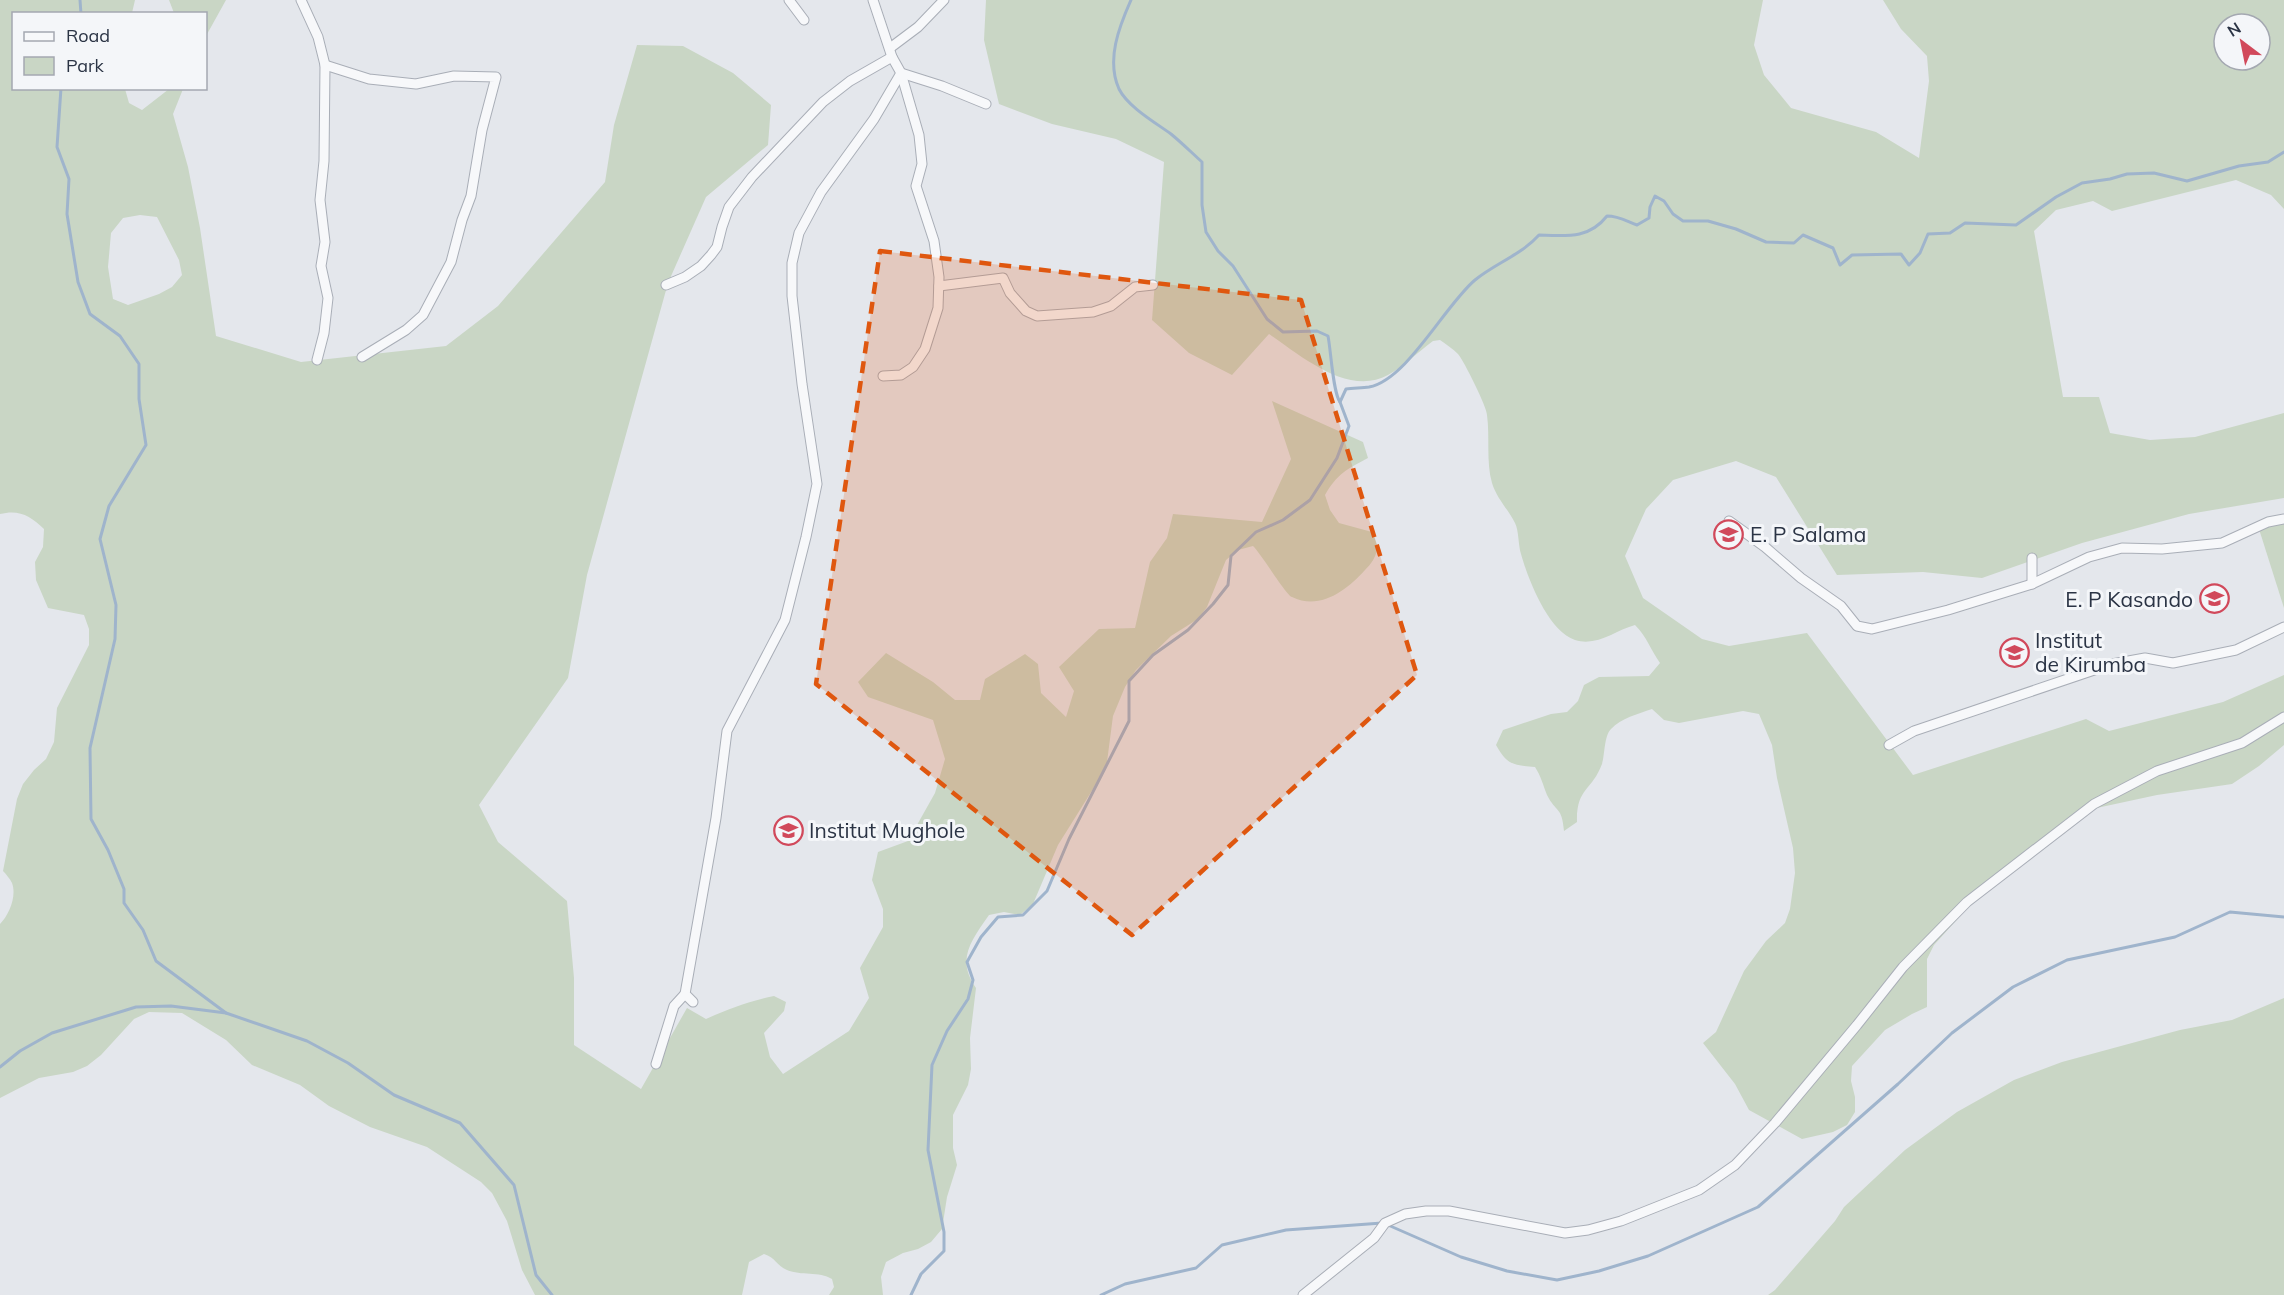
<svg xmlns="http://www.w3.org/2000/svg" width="2284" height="1295" viewBox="0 0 2284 1295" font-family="Mulish,sans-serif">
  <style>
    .green { fill: #c9d6c5; fill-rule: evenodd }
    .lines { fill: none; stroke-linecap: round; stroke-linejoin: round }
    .stream { stroke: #9fb4cc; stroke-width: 3 }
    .street-casing { stroke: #a9aeb7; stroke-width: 11 }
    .street { stroke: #f7f8fa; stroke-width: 9 }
    .marked { fill: #df570f; fill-opacity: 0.2; stroke: #df570f; stroke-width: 4.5; stroke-dasharray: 12 8; stroke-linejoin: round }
    .labels { text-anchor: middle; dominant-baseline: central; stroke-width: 6; stroke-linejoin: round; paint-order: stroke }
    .poi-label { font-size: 21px; fill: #2b3445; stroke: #f4f6f9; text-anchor: start }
  </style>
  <rect width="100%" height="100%" fill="#e4e7ec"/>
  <g class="green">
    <path d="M0,0H135L132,13L14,14V88L125,89L129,103L142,110L169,89H183L173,114L188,167L200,228L216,336L301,362L446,346L498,306L605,182L614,125L637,45L683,46L733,73L771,105L768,145L706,197L668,283L587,575L568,678L479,805L498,842L567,901L574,978V1045L641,1089L687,1008L706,1019C728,1009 749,1001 774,996L786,1002L784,1011L764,1033L770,1057L783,1074L849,1031L869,998L860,968L883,927V909L872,880L878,852L908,841L935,793L945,759L933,720L868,697L858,682L886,653L933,682L955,700H980L985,679L1025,654L1038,664L1041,693L1066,717L1074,691L1059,667L1099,629L1135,628L1150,562L1167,538L1173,514L1262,522L1291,459L1272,401L1363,442L1368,458C1347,469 1337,474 1325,495L1330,510L1339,523L1372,532C1374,536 1376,541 1377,545C1378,555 1371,564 1365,570C1347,590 1320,611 1292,597C1286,595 1262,555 1253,546L1238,550L1226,560L1207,607L1198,619L1171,636L1136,670L1125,687L1113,716L1107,762L1093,789L1058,845L1033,904L1020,915L1004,912L989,915C971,941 956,959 976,988L970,1038L971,1069L968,1085L953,1115V1148L957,1165L947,1197L942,1229L931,1242L918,1249L903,1253L886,1262L881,1277L883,1295H829L834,1287L832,1279C819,1271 801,1276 787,1270C777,1266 775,1257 764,1254L749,1262L742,1295H535L522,1270L507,1221L492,1193L481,1182L427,1147L370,1127L329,1106L300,1085L252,1065L226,1040L182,1013L149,1012L134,1019L101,1055L87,1066L73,1072L39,1078L0,1098V924C9,915 17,896 12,883C10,879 6,874 3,871L17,799L23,784L34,770L46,759L54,742L57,708L89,645V629L84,615L48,608L36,580L35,562L43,547L44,529C31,516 19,509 0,514ZM140,215L157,217L179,260L182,275L172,287L159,294L128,305L113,299L108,267L111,233L123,218Z"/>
    <path d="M169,0H226L206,36V14L174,13Z"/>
    <path d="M986,0H1763L1754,45L1764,75L1791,108L1876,132L1919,158L1929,81L1927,56L1901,29L1883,0H2284V209L2271,195L2236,180L2112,211L2093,201L2056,210L2034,231L2063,397H2099L2110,433L2150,440L2195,437L2284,413V498L2189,514L2082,543L1982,578L1923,572L1837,575L1776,477L1736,461L1673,480L1646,509L1625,556L1643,598L1702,639L1729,646L1807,633L1913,775L2086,719L2109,731L2223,702L2284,675V745L2259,766L2232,784L2157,795L2092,809L1981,893L1934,945L1927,959V1007L1912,1014L1885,1030L1852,1066L1851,1081L1855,1097V1112L1847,1125L1833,1132L1802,1139L1749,1110L1735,1084L1703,1043L1716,1032L1744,971L1766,941L1785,923L1790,909L1795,873L1793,848L1777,778L1772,745L1759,714L1743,711L1679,723L1664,720L1652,709C1638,714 1621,718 1611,729C1604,736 1605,754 1602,764C1592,791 1576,788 1577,822L1564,831C1562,806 1556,813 1547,795C1543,785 1541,776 1535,767C1513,765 1507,765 1496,745L1503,730L1551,714L1567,712L1578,701L1584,685L1599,677L1649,676L1660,663C1650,649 1647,637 1635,625C1616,630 1597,647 1575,640C1548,631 1528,579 1521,554C1518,544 1519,531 1515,523C1508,509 1497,499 1492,483C1486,462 1490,437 1487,415C1487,407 1464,361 1458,354C1453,349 1446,344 1440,340L1433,341C1418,352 1404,366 1388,375C1348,397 1300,355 1269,334L1232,375L1189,353L1152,320L1164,162L1116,139L1052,124L999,104L984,40ZM2224,24H2260V60H2224Z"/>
    <path d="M2284,521V608L2259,529Z"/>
    <path d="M2284,998V1295H1768L1775,1290L1835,1221L1844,1207L1905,1150L1957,1112L2014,1080L2062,1062L2180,1030L2232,1020Z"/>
  </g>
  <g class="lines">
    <g class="stream">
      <path d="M80,0L81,14"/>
      <path d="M1131,0C1119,27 1106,60 1119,89C1128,107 1156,123 1171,134C1182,143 1192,153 1202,162V205L1206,232L1218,251L1233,266L1267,319L1283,332L1317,331L1328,336C1331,351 1333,393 1340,402"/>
      <path d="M61,88L57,147L69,179L67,214L78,282L90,314L120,336L139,364V399L146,445L109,506L100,539L116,605L115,639L90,748L91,819L108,850L124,889V903L143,930L156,961L226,1013"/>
      <path d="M0,1067L20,1051L52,1033L136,1007L171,1006L226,1013L307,1041L348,1063L394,1095L460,1123L514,1185L536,1275L552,1295"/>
      <path d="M1388,1225L1461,1257L1507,1271L1557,1280L1599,1271L1648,1256L1758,1207L1898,1084L1952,1033L2013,987L2067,960L2175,937L2230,912L2284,917"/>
      <path d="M911,1295L921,1274L944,1251V1232L928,1150L932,1065L947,1031L968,999L973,980L967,962L981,937L998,917L1023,915L1047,891L1069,839L1129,721V681L1153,655L1188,630L1213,604L1228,585L1231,556L1256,532L1283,520L1310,500L1337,458L1349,426L1340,402L1346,389C1354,388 1362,388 1369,387C1407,380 1445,305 1475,280C1496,263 1521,255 1539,235C1567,236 1589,239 1607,216C1619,216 1626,221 1637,225L1649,218L1650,207L1655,196L1664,201L1673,214L1683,221H1708L1736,229L1766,242L1794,243L1803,235L1833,248L1840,265L1852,255L1901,254L1909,265L1920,253L1928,234L1950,233L1965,223L2016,225L2056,197L2082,183L2110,179L2127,174L2154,173L2187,181L2239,166L2268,162L2284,152"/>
      <path d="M1101,1295L1125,1284L1196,1268L1222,1245L1286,1230L1382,1223"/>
    </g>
    <defs>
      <g id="street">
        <path d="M301,0L318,37L325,65L324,161L320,200L325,242L321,266L328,298L324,333L317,360"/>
        <path d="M789,0L804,20"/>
        <path d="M873,0L892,57L901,73L919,135L922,164L916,186L934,241L939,277L938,308L925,349L913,367L901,375L883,376"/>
        <path d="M890,48L918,27L944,0"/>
        <path d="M325,65L369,79L416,84L454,76L496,77L482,130L471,196L462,220L451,262L423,315L406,330L362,357"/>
        <path d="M666,285L685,277L701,266L711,255L717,247L722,227L729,207L752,177L823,102L850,81L892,57"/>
        <path d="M939,286L1003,278L1010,293L1026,311L1037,316L1093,312L1111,306L1135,287L1153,285"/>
        <path d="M1729,521L1765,547L1801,578L1841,606L1857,626L1872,629L1948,610L2032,584L2089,557L2122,548L2162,549L2222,543L2268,522L2284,519"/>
        <path d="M2032,558V584"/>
        <path d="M1889,745L1914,731L2112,664L2145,658L2173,663L2236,650L2284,627"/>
        <path d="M693,1002L685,994L716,818L727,731L785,620L806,537L817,484L802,384L792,296V263L799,233L821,192L874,119L901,73L942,86L986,104"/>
        <path d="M656,1064L674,1006L685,994"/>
        <path d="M1303,1295L1374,1238L1385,1223L1405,1214L1426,1211H1449L1565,1233L1588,1230L1621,1221L1699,1190L1735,1165L1775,1123L1857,1025L1903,967L1967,902L2094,804L2157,771L2242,743L2284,717"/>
      </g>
    </defs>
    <use href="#street" class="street-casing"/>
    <use href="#street" class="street"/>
  </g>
  <path class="marked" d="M880,251L1301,300L1417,675L1132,935L816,684Z"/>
  <defs>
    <symbol id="school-ring" viewBox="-11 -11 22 22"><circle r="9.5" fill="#f4f6f9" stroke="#d1495b" stroke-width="1.5"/><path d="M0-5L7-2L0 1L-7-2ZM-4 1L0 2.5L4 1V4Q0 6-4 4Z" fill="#d1495b"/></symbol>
  </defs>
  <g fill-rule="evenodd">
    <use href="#school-ring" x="1712" y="518" width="33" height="33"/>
    <use href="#school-ring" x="2198" y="582" width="33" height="33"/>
    <use href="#school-ring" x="1998" y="636" width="33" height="33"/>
    <use href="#school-ring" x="772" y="814" width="33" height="33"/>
  </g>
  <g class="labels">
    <g class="poi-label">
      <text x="1750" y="534">E. P Salama</text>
      <text x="2193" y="599" text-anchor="end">E. P Kasando</text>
      <text x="2035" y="640">Institut<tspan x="2035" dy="24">de Kirumba</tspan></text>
      <text x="809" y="830">Institut Mughole</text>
    </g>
  </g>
  <rect x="12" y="12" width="195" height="78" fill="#f4f6f9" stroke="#a4a8b1" stroke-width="1.5"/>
  <rect x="24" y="32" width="30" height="9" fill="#f7f8fa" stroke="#a4a8b1" stroke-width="1.5"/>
  <text x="66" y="42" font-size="18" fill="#2b3445">Road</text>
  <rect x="24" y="57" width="30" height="18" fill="#c9d6c5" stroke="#a4a8b1" stroke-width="1.5"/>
  <text x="66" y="72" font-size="18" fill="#2b3445">Park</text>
  <g transform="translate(2242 42) rotate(328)"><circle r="28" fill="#f4f6f9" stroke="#a4a8b1" stroke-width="1.5"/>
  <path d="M0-4.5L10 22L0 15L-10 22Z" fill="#d1495b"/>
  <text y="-9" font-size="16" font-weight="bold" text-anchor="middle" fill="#2b3445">N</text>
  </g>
</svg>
